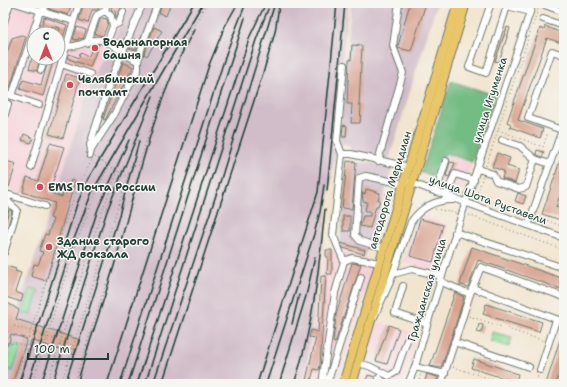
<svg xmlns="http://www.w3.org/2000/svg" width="567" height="387" viewBox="0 0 567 387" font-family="'Shantell Sans',sans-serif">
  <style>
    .built { fill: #f6cfd7; fill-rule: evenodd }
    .industrial { fill: #d1bdc9 }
    .green { fill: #8fdd9b; stroke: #578d68 }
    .forest { fill: #73bc83; stroke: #497c5c }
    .building { fill: #d8a28f }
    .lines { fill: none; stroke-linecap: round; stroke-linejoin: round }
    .minor-casing { stroke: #69786a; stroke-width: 8 }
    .major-casing { stroke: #69786a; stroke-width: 10 }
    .path { stroke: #69786a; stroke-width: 1; stroke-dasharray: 1 3; stroke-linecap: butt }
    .minor { stroke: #fff; stroke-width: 6 }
    .major { stroke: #e9c769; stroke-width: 8 }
    .rail { stroke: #1f3d34; stroke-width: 1.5 }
    .path-bridge { stroke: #69786a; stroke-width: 1; stroke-dasharray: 1 3; stroke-linecap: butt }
    .poi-dot { fill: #d1495b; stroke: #f6f6f2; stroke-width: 1.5 }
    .labels { text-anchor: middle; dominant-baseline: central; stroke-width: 3; stroke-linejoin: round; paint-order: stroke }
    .poi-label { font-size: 11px; font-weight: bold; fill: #1f3d34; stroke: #f6f6f2; text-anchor: start }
    .street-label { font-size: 11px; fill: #1f3d34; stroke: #f6f6f2 }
  </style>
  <rect width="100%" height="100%" fill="#f6f6f2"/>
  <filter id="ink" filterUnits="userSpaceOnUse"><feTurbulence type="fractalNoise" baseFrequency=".025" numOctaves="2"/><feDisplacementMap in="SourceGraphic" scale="8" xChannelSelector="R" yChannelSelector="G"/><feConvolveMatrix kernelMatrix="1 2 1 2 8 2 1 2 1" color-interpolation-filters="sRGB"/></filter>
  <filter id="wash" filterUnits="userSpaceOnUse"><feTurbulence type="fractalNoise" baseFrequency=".012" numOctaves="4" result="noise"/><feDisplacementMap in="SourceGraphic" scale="16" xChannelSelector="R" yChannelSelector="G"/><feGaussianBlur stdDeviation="0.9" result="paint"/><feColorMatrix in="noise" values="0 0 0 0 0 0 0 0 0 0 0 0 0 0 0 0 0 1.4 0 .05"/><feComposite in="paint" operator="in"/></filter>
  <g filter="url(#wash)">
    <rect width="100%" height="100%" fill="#f2e5cf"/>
    <g class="built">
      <path d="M3,3H132L98,67L86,97L53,204L3,188ZM34,34H58V58H34Z"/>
      <path d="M441,154L472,164L462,192L432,181Z"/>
      <path d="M418,215L449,225L434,272L403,262Z"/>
      <path d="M326,248L364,256L372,268L338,384H304Z"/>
      <path d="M376,321L418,334L403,384H357Z"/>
    </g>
    <g class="industrial">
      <path d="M132,3H349L335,126V152L304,384H3V353L53,204L86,97L98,67Z"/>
      <path d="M351,3H437L389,160L351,152L349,145L339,143Z"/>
      <path d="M347,161L372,163L392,169L370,244L364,256L340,248Z"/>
    </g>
    <g class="green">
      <path d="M31,288L38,290V293L31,315L23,313V311Z"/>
      <path d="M492,332L512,337L509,347L490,341Z"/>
      <path d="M17,345L21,347L13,371H11L6,367L12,346Z"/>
    </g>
    <path class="forest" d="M451,81L495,95L472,162L445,153L436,177L421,173Z"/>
    <g id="blocks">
      <g class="building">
        <path d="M50,3L63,6L64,3H72L68,15L49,9Z"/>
        <path d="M84,3H100L98,10H92L88,23L79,20Z"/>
        <path d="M113,3L122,6L116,18L115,11L111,10Z"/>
        <path d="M162,3H171L166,16L159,13Z"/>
        <path d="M410,3H426L411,51L398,48V46Z"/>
        <path d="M44,17L67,25L62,41L58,40L60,28L52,26L48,34H39Z"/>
        <path d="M101,18L107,19L108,23L103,36L95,34Z"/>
        <path d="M545,26L564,34V44L547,38L518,120L543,129L540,138L510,127L511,124L507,122L540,28L544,30Z"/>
        <path d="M77,27L86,30L83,39L79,38L78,40L73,39Z"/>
        <path d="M154,27L162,31L147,56L144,54Z"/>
        <path d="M507,27L510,28L499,62L495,61Z"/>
        <path d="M21,35L26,36L10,88L3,86V65L12,38Z"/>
        <path d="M133,39L139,41L136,50L129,48Z"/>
        <path d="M99,44L90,67L67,58L69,54L79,58L80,53L89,56L93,45Z"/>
        <path d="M352,45L362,46L359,105H361L360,123H351L352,104H347L349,60H351Z"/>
        <path d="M32,58H40L37,71L29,69Z"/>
        <path d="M49,58H54L43,96L20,89L23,80L41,85Z"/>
        <path d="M123,62L133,67L105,120L103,119Z"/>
        <path d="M66,74L80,78L63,138L49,134Z"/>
        <path d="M343,125L347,126L346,137H342Z"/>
        <path d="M24,134L33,138L31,143L22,140Z"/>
        <path d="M50,143L64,147L49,193L62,197L64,192L67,193L71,180L75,181L46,281L31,276L34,264L38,265L43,252L39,251L45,234L48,235L53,219L50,218L55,203L23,192L27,177L38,181Z"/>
        <path d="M537,150L544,152L542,157L536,154Z"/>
        <path d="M563,152L564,184L556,207L564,210V221L542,214Z"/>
        <path d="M497,153L510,158L507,166L519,170L515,183L502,178L504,171L492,167Z"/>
        <path d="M3,160L16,164L9,187L3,185Z"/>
        <path d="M347,161L356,162L352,209L342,208Z"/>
        <path d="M450,162L455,163L449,177L446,176Z"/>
        <path d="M366,189L380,193L378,200H380L378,206H376L370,228L360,226L363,216H370V211H365L367,202L363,201L362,193L365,194Z"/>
        <path d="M518,193L526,196L523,204L515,201Z"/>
        <path d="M9,210L12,211L8,226L5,225Z"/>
        <rect x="343" y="216" width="7" height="15"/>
        <path d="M420,219L443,225L433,262L410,256Z"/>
        <path d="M341,243L365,250L364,254L343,248Z"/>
        <path d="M472,247L564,279V290L478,260L468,287L460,284Z"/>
        <path d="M326,250H332V274H327L328,257H326Z"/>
        <path d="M352,263L361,264L335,343L333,342L336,315Z"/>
        <path d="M3,265L16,269L15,271L21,273L15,292L23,295L21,302L3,296Z"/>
        <path d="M321,276H326L320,365L319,370L314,369L310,384H305L316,338L309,337L311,330L318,332Z"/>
        <path d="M429,278L433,279L427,300L423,299Z"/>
        <path d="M455,292L464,297L453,333L441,368L430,366Z"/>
        <path d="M3,300L19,310L16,319L80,340L75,355L31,340L18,384H12L27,339L11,334L9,343H3Z"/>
        <path d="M486,304L542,322L539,332L483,314Z"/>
        <path d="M479,324L483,325L481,333L477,332Z"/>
        <path d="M389,325L399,329L387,364L376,361Z"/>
        <path d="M563,330L564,359L556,384H546Z"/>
        <path d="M474,359L518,374L516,382L471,368Z"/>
        <path d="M427,374L438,377L435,384H424Z"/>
        <path d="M368,375L375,377L377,384H365Z"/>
      </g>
    </g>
  </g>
  <g filter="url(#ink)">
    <use href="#blocks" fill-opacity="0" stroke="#69786a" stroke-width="1"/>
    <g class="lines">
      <defs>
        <g id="minor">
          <path d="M15,3L73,21"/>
          <path d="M491,3L469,67L486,73L507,6L530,12"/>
          <path d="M539,3L564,12"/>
          <path d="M105,11L111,16L113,26L109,37"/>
          <path d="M43,12L46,3"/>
          <path d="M543,19L564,26"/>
          <path d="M3,25L10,3"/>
          <path d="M113,26L119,23L123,12"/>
          <path d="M52,34L53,32"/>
          <path d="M87,43L97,15L105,11L107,3"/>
          <path d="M58,45C77,51 86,38 101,40C116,43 124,56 138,61L143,43L158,3"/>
          <path d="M61,64L90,74"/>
          <path d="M41,70L45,58"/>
          <path d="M3,93L12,96L40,11"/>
          <path d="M12,96L39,105"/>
          <path d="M3,103L8,104L3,121"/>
          <path d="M502,140L520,146L535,159L550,164"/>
          <path d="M91,150L90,145L109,84L143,3"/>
          <path d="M342,154L337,141L344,65"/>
          <path d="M90,155L91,150L115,113L138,69V61"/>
          <path d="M378,161L403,73L393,46L399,3"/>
          <path d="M31,167L79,3"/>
          <path d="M478,169L493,174L496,181L519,189L526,187L535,159"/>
          <path d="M409,182L564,238"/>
          <path d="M436,192L446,161"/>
          <path d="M3,193L45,206"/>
          <path d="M446,196L455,174L474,180"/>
          <path d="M3,214L8,198"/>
          <path d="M528,225L562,130L528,118L552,51L564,55"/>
          <path d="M455,232L564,268"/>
          <path d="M384,248L360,241L355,235L359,178L366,176L404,184"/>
          <path d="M4,253L17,210L7,201"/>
          <path d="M344,261L333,235L342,154H351L409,167"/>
          <path d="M393,274L412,269L441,276"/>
          <path d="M439,281L470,294"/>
          <path d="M403,286L395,313L427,324"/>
          <path d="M473,288L564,322"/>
          <path d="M374,317L390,282L411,222C421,207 435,200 453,200"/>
          <path d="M454,342L529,367"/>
          <path d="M358,363L369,366L389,376L396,372L407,340"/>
          <path d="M415,367L445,374"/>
          <path d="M540,370L556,320"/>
          <path d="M379,378L386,384"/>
          <path d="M322,384L335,293L344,261L352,258L380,263"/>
          <path d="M327,384L361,277"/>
          <path d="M408,384L415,367C449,244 493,124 533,3"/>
          <path d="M441,384L470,294L481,267L564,297"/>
        </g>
        <g id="major">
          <path d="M343,384L458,3"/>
          <path d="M352,384L466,3"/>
        </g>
      </defs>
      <use href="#minor" class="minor-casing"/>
      <use href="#major" class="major-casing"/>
      <g class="path">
        <path d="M498,130L543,147L548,132"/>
        <path d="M95,157L126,176"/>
        <path d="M486,166L538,9"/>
        <path d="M385,194L392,196"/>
        <path d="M474,195L526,213"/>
        <path d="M475,200L483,176"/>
        <path d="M435,209L456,213"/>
        <path d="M469,215L564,250"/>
        <path d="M536,216L564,227"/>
        <path d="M469,316L544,341"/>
        <path d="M3,345L16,343L26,346"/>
        <path d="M46,345L48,337"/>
        <path d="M59,349L61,341"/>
        <path d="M72,353L74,346"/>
        <path d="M453,367L507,384"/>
        <path d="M3,371V373"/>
        <path d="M14,384L69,210L79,185L92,160"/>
        <path d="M32,384C55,313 75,232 109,166"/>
        <path d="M47,384L102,211L118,171"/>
        <path d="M61,384L131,166L139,165C156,109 177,54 207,3"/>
        <path d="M74,384L107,281"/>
        <path d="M418,384L421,374"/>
        <path d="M520,384L535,383"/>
        <path d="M538,384L536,383L538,375"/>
      </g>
      <use href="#minor" class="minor"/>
      <use href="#major" class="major"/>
      <g class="rail">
        <path d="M327,191L345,3"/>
        <path d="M292,324L299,295"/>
        <path d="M19,384L77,204L88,179L194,3"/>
        <path d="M28,384L74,239L92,192L203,3"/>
        <path d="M41,384L98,209L129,140"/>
        <path d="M52,384L107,211L153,96"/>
        <path d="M65,384L118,219L139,141"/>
        <path d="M77,384C89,342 104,301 116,259C138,181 154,101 194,30"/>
        <path d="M107,384L209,65L225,26L238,3"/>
        <path d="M120,384L227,51L246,3"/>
        <path d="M128,384L245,18"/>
        <path d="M137,384L250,36L266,3"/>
        <path d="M145,384L256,40L268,9"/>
        <path d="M153,384L217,192L275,3"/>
        <path d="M162,384L264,70L275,32L279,6"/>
        <path d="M257,384L318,192L337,3"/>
        <path d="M266,384L314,234L320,212L324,185"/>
        <path d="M279,384L306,296L315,257"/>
        <path d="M294,384C313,328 319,268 325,209"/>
      </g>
      <path class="path-bridge" d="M14,326L74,346"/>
    </g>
  </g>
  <g class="poi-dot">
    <circle cx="95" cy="48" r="4"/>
    <circle cx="70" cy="85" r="4"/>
    <circle cx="40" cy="187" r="4"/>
    <circle cx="49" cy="247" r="4"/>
  </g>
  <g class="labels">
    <g class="poi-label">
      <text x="103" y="42">Водонапорная<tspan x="103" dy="13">башня</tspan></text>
      <text x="78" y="79">Челябинский<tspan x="78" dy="13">почтамт</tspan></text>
      <text x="48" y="187">EMS Почта России</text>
      <text x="57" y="241">Здание старого<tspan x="57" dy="13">ЖД вокзала</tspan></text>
    </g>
    <g class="street-label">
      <text transform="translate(490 100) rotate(-72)">улица Игуменка</text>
      <text transform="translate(390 190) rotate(-73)">автодорога Меридиан</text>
      <text transform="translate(488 200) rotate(20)">улица Шота Руставели</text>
      <text transform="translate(427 290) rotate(-73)">Гражданская улица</text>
    </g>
  </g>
  <rect width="567" height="387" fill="none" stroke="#f6f6f2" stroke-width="16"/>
  <g transform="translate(46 46)"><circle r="19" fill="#f6f6f2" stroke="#a0aca6"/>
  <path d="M0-3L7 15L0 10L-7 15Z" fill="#d1495b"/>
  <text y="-6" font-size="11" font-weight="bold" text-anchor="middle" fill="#1f3d34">С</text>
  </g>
  <path d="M28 353v6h80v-6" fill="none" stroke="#1f3d34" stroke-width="2"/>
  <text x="34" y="353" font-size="12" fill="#1f3d34" stroke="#f6f6f2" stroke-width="3" paint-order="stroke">100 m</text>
</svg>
